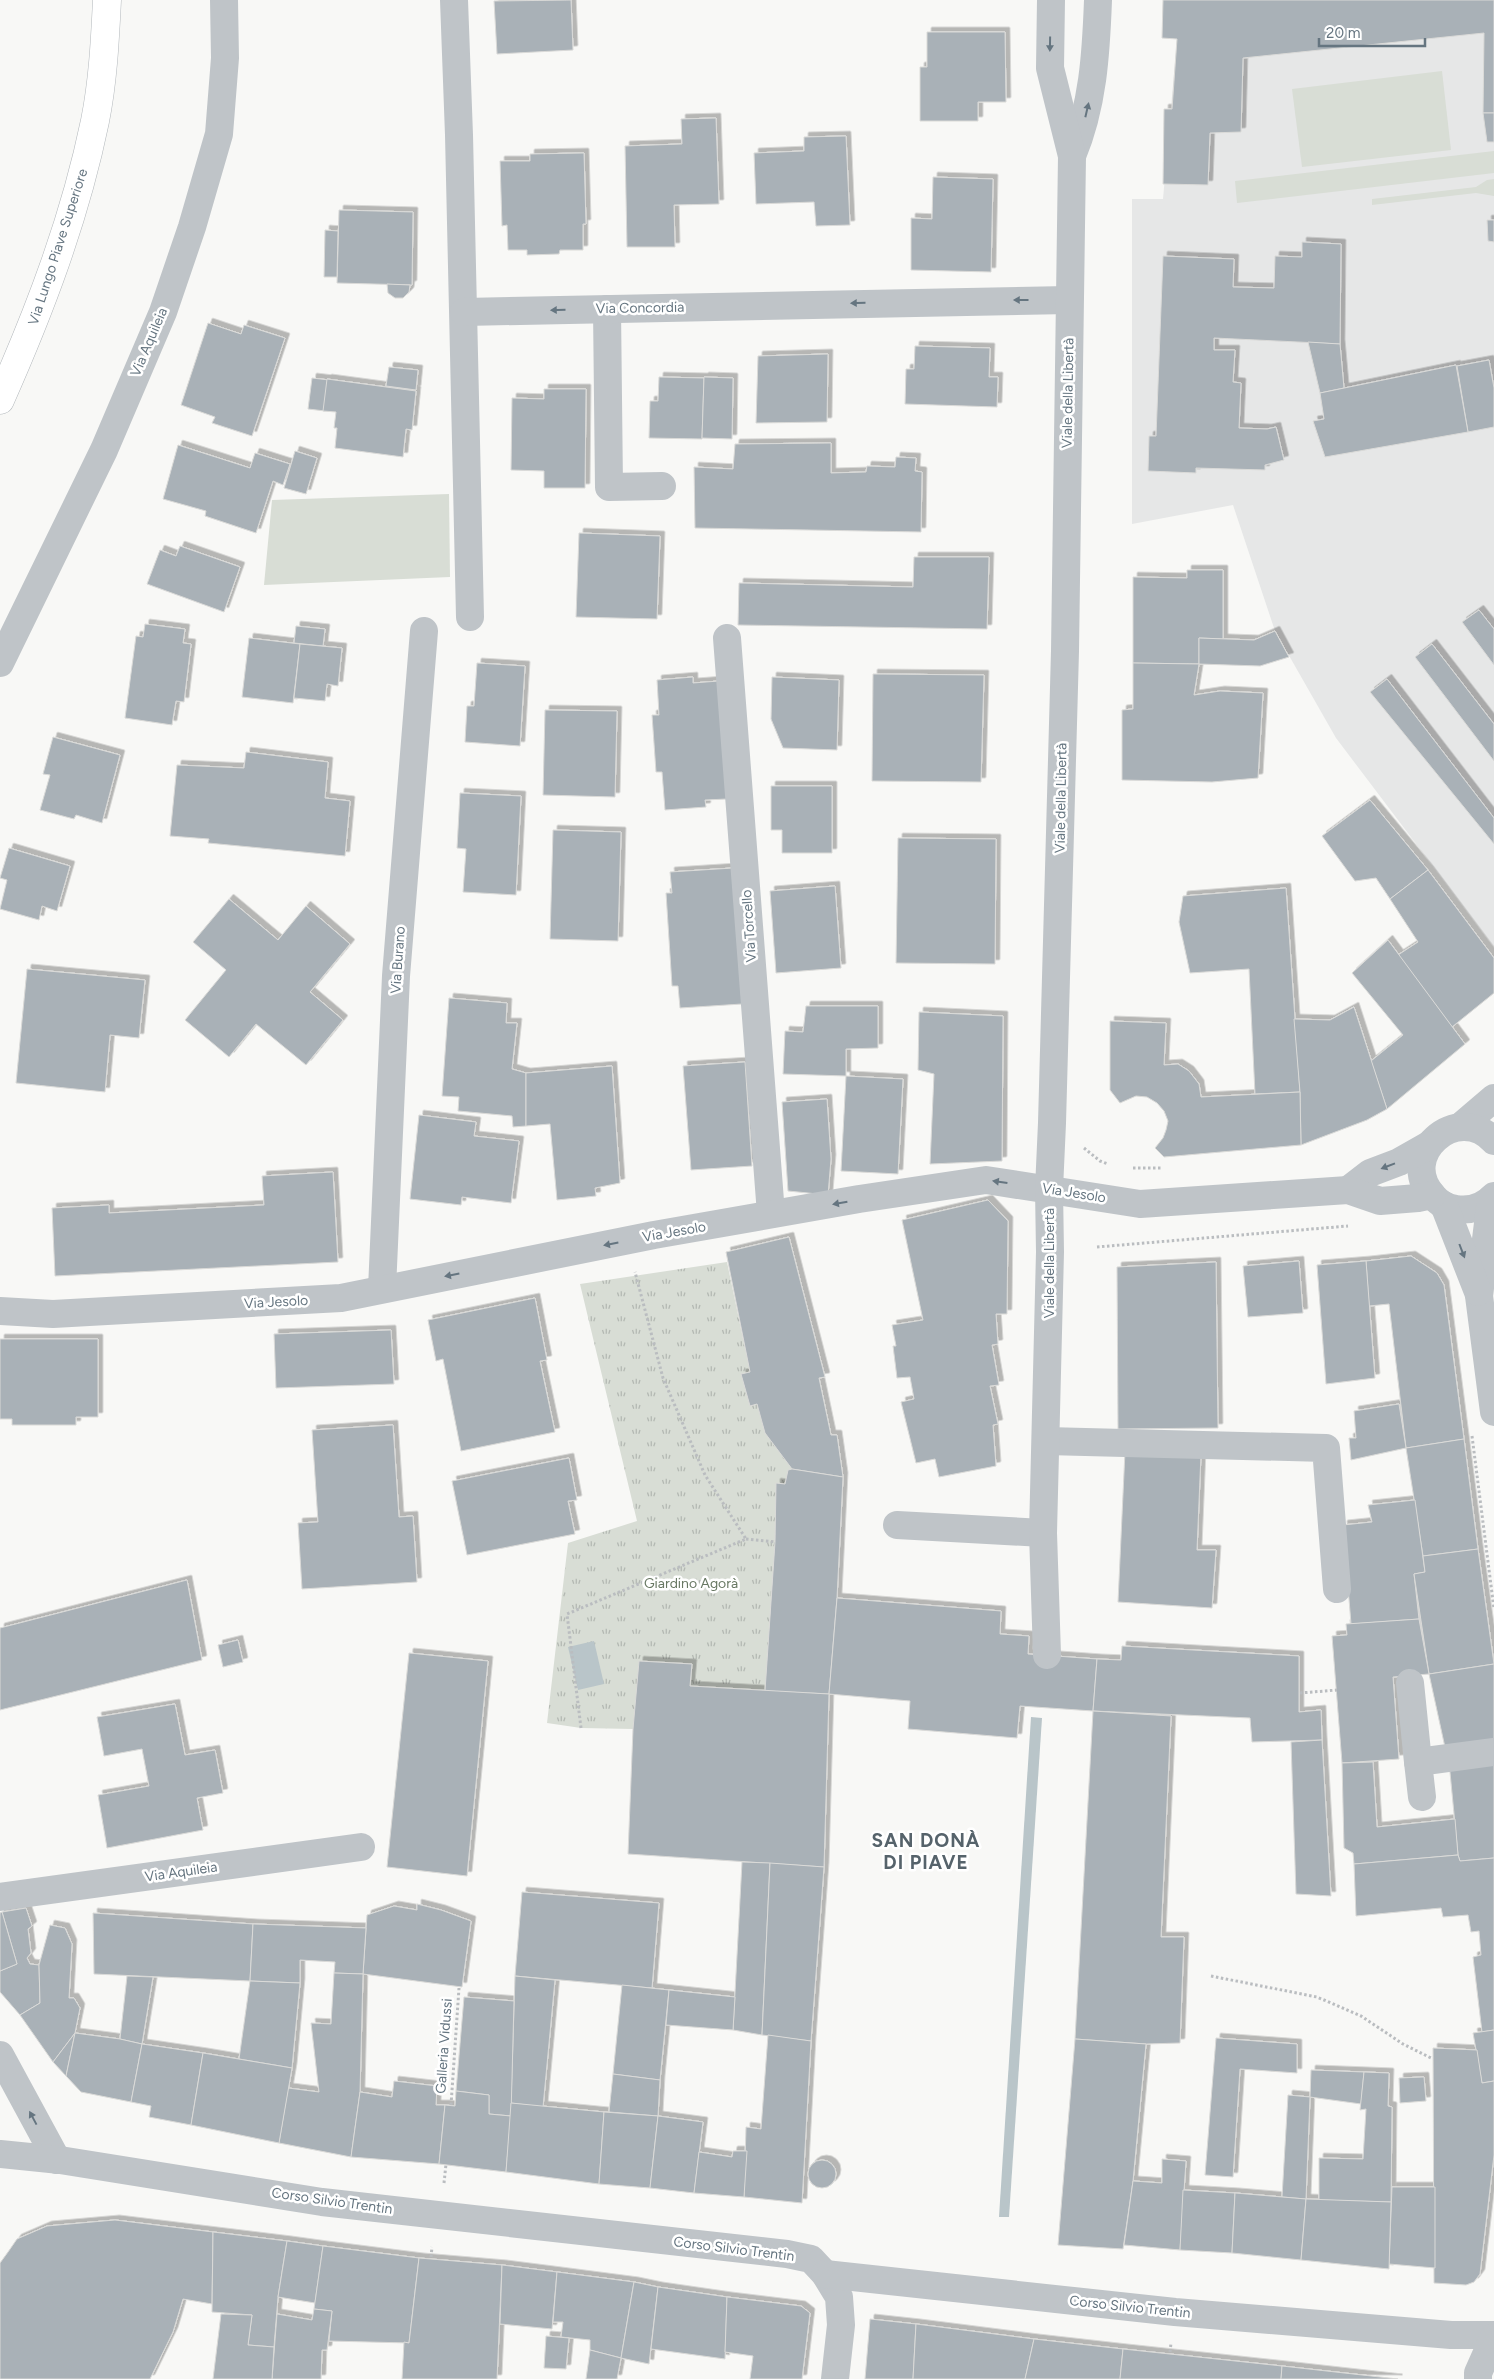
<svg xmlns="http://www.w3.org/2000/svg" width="1494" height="2379" viewBox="0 0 1494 2379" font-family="Figtree,sans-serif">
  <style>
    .built { fill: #e6e7e7 }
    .grass { fill: #d8ddd5 }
    .park { fill: url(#park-tufts) }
    .water { fill: #b9c5c9 }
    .building { fill: #a9b1b7; stroke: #dadad8; filter: url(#shadow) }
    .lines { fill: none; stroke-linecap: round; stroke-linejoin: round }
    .major-casing { stroke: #b3b8bc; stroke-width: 29 }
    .path { stroke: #babdc0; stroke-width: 3; stroke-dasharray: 2.5 2.5; stroke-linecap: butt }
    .minor { stroke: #bfc4c8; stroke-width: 28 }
    .major { stroke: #fff; stroke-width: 28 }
    .oneway { fill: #657580 }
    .labels { text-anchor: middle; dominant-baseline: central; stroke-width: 5; stroke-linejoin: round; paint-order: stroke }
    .street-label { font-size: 14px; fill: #657580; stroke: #fff }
    .park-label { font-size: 14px; fill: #687863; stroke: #fff }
    .district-label { font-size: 19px; font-weight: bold; letter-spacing: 1px; fill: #56636b; stroke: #fff }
  </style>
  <defs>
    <pattern id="park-tufts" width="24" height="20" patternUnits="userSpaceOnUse" patternTransform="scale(1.25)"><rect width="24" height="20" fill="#d8ddd5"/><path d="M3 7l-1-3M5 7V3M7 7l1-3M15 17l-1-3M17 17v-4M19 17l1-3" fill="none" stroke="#b3b8b2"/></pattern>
    <filter id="shadow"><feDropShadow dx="4.5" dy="-4.5" stdDeviation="0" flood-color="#0004"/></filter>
  </defs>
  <rect width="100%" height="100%" fill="#f8f8f6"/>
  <path class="built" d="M1163,0H1494V947L1336,738L1275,631L1233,505L1132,524V199H1163L1177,39L1162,38Z"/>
  <g class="grass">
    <path d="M1442,71L1451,150L1302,167L1292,89Z"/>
    <path d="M1494,151V173L1237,203L1235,181Z"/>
    <path d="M1494,179V196L1476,193L1372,205V199L1476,187L1487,180Z"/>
    <path d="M449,494L450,577L264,585L272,500Z"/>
  </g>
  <path class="park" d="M727,1262L750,1372L741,1374L750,1406L757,1404L765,1433L792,1469L788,1470L785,1484L776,1483L775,1542L765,1691L633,1729L581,1728L547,1723L568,1543L637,1521L580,1284Z"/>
  <g class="water">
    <path d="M594,1641L604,1684L578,1690L568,1647Z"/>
    <path d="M1031,1717L1042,1718L1009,2217H999Z"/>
  </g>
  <g class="building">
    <path d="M571,0L573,50L497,54L494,1Z"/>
    <path d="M1163,0H1494V113H1483L1484,33L1243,58L1241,132L1210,133L1208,185L1163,184L1164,109H1172L1177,39L1162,38Z"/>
    <path d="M927,32H1005L1006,102H978V121H920V67H927Z"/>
    <path d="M1483,113H1494V142H1487Z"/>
    <path d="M716,118L719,204L674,205L675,247H627L625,146L682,144L681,119Z"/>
    <path d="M846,136L850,225L816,226L814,202L756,204L754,153L804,151V137Z"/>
    <path d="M584,153L586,224H583V250H560L559,254L527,255V250H508L507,225L502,226L500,161H530V154Z"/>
    <path d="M933,177L993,179L991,272L911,270V218L932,219Z"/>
    <path d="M339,210L413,212L412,285L337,283Z"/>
    <path d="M1487,220H1494V242L1488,241Z"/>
    <path d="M325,230L338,231L337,277H324Z"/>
    <path d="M1302,242L1341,244L1340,344L1214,338V350H1235L1233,382L1241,383L1239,428L1267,429L1276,427L1284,460L1265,465V470L1196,468V473L1148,471L1149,436H1156L1163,256L1234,259L1233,287L1274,288L1275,256L1302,257Z"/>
    <path d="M387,284L410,285L409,292L403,298H395L388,293Z"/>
    <path d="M208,323L241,334L244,325L285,338L252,436L212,423L215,417L181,405Z"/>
    <path d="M1308,342L1340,344L1344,388L1320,393Z"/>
    <path d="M915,346L990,348L989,377H998L997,407L905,404L906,369H914Z"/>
    <path d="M828,354L827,422L756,423L758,356Z"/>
    <path d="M1489,360L1494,388V427L1468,432L1457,366Z"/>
    <path d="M1456,365L1468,432L1325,457L1313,421L1324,419L1320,393Z"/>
    <path d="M389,367L418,370L416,390L386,386Z"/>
    <path d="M659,377L704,378L702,439L649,438L650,401H658Z"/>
    <path d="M704,377L733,378L732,439L702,438Z"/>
    <path d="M312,378L329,380L325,411L308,409Z"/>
    <path d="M327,379L416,391L412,430L406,429L403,457L335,448L337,428H334L336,412L323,411Z"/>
    <path d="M544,389H586L585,488H544V471L511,470L512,398L544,399Z"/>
    <path d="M831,443V473L866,472L867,466L895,467L896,457L916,458L915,471L922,472L921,532L695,528L694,467L733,469L735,444Z"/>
    <path d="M178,445L250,468L255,453L290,464L283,485L273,481L256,533L205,516L206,511L163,499Z"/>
    <path d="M295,451L317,458L306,494L284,488Z"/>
    <path d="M579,533L660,536L657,619L576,617Z"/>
    <path d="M180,546L240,567L224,612L147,584L160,550L176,556Z"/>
    <path d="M914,557H989L987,629L738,625L739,583L913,587Z"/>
    <path d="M1187,570H1223V639L1199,638V664L1133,663V577L1187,578Z"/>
    <path d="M1479,610L1494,629V665L1462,622Z"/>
    <path d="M145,624L185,629L183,643L191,644L184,702L176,701L172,725L125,718L136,636L143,637Z"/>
    <path d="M296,626L325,629L323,646L294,643Z"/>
    <path d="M1275,631L1289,657L1260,666L1199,664V638L1254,640Z"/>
    <path d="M249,638L300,644L293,703L242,697Z"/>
    <path d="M300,644L342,648L338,686L327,684L325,701L294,698Z"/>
    <path d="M1432,644L1494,724V761L1415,657Z"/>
    <path d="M477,663L525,666L520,746L465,742L467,706H474Z"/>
    <path d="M1133,663L1199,664L1194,695L1220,691L1263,693L1258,778L1212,782L1122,780V710L1133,709Z"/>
    <path d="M873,674L984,675L981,782L872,781Z"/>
    <path d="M693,677V683L719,681L727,799L705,800L706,807L665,810L662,772H656L652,715H659L657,680Z"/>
    <path d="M772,677L839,680L837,750L783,748L771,719Z"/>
    <path d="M1387,679L1494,818V844L1370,692Z"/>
    <path d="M545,710L617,711L615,797L543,795Z"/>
    <path d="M53,737L120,755L102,823L76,815L74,819L40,810L50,775L43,774Z"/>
    <path d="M246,752L328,762L325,798L350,801L345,856L208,843L209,839L170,836L177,765L244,768Z"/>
    <path d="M771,786H832V853H782V830H771Z"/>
    <path d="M460,793L521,796L516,895L463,892L466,849L457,848Z"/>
    <path d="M1370,800L1428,870L1390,899L1376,878L1355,881L1322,836Z"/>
    <path d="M553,830L621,832L618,941L550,939Z"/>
    <path d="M898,838L996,839L995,964L896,963Z"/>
    <path d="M9,848L70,866L57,911L42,906L39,920L0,909L7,880L0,878Z"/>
    <path d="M733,868L742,1004L680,1008L678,986H672L666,893H672L670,872Z"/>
    <path d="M1428,870L1494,958V993L1452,1027L1398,955L1418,942L1390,899Z"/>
    <path d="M835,886L841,968L776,973L770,891Z"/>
    <path d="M1286,888L1300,1092L1255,1094L1249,969L1190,973L1179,922L1183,896Z"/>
    <path d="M229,899L278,940L306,906L350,944L310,992L343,1020L306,1065L256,1024L229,1057L185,1020L226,970L193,942Z"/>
    <path d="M1388,940L1465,1044L1387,1109L1371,1061L1403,1035L1352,973Z"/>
    <path d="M27,969L145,980L139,1038L110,1035L105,1092L16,1083Z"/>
    <path d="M449,998L507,1003L506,1023H517L512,1069L526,1073V1126L513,1127L512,1116L458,1111L459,1097L442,1096Z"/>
    <path d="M806,1006H878V1048L846,1049V1076L783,1074L785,1031L803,1032Z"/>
    <path d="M1354,1007L1387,1109L1367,1120L1301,1145L1300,1092L1294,1019L1330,1020Z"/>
    <path d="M919,1012L1003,1016L1002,1161L930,1164L934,1074L918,1070Z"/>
    <path d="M1110,1021L1166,1023L1164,1065L1178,1064L1189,1071L1199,1084L1201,1097L1300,1092L1301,1145L1164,1157L1155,1148L1163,1138L1166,1130L1168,1121L1164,1111L1157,1103L1147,1097L1136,1096L1120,1103L1110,1090Z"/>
    <path d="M745,1062L752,1166L691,1170L683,1066Z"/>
    <path d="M612,1066L620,1183L595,1188L596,1196L557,1200L550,1124L526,1126V1073Z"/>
    <path d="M846,1076L903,1079L898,1174L841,1171Z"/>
    <path d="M827,1099L831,1159L828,1195L788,1191L782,1102Z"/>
    <path d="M419,1115L476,1122L474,1136L519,1141L511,1203L462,1197L461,1205L410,1199Z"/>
    <path d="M333,1172L338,1262L55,1276L52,1208L109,1205V1213L264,1205L262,1176Z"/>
    <path d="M988,1200L1008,1221L1007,1314H996L998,1344L992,1345L999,1385L990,1386L998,1424L993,1425L996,1466L939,1477L935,1459L916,1463L901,1402L914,1399L910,1377L897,1378L893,1346H896L892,1325L923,1320L902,1220Z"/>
    <path d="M789,1237L825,1377L819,1378L831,1435H837L843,1477L792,1469L765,1433L757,1404L750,1406L741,1374L750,1372L726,1252Z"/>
    <path d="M1411,1256L1437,1273L1444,1285L1464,1439L1406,1448L1389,1304L1369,1306L1366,1261Z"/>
    <path d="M1299,1261L1303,1313L1248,1317L1243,1266Z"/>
    <path d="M1366,1261L1375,1378L1326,1384L1317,1265Z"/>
    <path d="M1216,1262L1218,1428L1118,1429L1117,1267Z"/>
    <path d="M535,1298L547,1360L540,1361L555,1432L461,1451L443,1359L436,1361L428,1320Z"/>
    <path d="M391,1330L394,1384L276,1388L274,1334Z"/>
    <path d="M0,1339H98V1417H76V1425H12V1419H0Z"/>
    <path d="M1399,1404L1406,1448L1351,1460L1349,1438H1356L1354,1411Z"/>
    <path d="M393,1425L399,1517L413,1516L417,1582L302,1589L298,1523L318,1522L312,1430Z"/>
    <path d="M1464,1439L1478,1549L1423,1556L1406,1448Z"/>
    <path d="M1125,1451L1201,1454L1197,1550H1216L1212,1608L1118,1602Z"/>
    <path d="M569,1458L577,1500L568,1501L575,1534L467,1555L452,1481Z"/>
    <path d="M792,1469L843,1477L837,1598L829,1694L765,1691L775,1542L776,1483L785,1484L788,1470Z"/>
    <path d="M1415,1500L1425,1572L1414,1574L1419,1619L1351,1624L1343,1525L1372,1522L1368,1505Z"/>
    <path d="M1478,1549L1494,1664L1429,1674L1414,1574L1425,1572L1423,1556Z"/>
    <path d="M187,1580L202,1660L0,1710V1628Z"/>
    <path d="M837,1598L1001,1611L1000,1634L1029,1636L1028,1654L1097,1659L1093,1711L1020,1706L1017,1738L908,1729L910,1701L829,1694Z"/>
    <path d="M1419,1619L1429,1674L1393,1677L1399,1759L1342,1763L1332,1636L1347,1635L1346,1624Z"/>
    <path d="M238,1640L243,1662L223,1667L218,1645Z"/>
    <path d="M1122,1646L1299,1656V1712L1321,1710L1322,1740L1252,1742L1250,1718L1093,1711L1097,1659L1121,1660Z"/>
    <path d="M409,1653L488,1661L467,1876L387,1867Z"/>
    <path d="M639,1661L692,1664L690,1686L829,1694L824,1867L628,1854L633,1729Z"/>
    <path d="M1494,1664V1746L1446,1752L1429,1674Z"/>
    <path d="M175,1704L185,1755L215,1750L223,1793L197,1798L203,1830L107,1848L98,1795L149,1786L142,1749L104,1756L97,1717Z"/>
    <path d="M1093,1711L1171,1716L1161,1937H1184L1180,2043L1146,2044L1075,2039Z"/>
    <path d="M1322,1740L1331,1896L1296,1894L1291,1742Z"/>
    <path d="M1494,1757V1858L1460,1861L1458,1855L1449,1762Z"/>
    <path d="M1373,1762L1377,1827L1455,1819L1458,1855L1354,1864L1353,1853L1344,1848L1342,1763Z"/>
    <path d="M1458,1855L1460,1861L1494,1858V2030L1482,2032L1473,1957L1481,1955L1479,1931L1471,1932L1468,1915L1443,1917L1441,1908L1356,1916L1354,1864Z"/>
    <path d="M742,1862L770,1863L762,2035L733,2030Z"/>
    <path d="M770,1863L824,1867L811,2041L762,2035Z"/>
    <path d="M522,1892L659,1903L652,1988L515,1976Z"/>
    <path d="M417,1904L441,1910L471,1921L462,1987L363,1974L367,1915L394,1906L417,1910Z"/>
    <path d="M26,1908L32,1926L28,1929L31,1953L27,1958L30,1964L39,1965L40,2003L20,2015L0,1992V1971L17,1964L2,1912Z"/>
    <path d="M2,1912L17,1964L0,1971V1913Z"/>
    <path d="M93,1913L253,1924L250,1981L94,1974Z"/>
    <path d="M253,1924L366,1928L363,1974L334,1973L335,1962L300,1960V1983L250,1981Z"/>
    <path d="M50,1925L65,1928L72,1944L69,1998H74L80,2008L75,2033L53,2062L20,2015L40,2003L39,1965Z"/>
    <path d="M334,1973L363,1974L360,2092L351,2157L279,2143L288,2088L319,2092L311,2023L331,2024Z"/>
    <path d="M127,1976L153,1977L142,2044L120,2039Z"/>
    <path d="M515,1976L555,1980L543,2107L511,2103Z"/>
    <path d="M250,1981L300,1983L292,2068L239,2059Z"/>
    <path d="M622,1985L669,1990L660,2080L613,2074Z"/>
    <path d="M669,1990L735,1997L733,2030L666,2025Z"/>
    <path d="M464,1997L514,2001L511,2116L489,2114V2095L456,2091Z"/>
    <path d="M1494,2030V2081L1482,2083L1473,2033Z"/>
    <path d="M75,2033L66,2076L53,2062Z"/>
    <path d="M75,2033L120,2039L142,2044L131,2102L81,2092L66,2076Z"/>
    <path d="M768,2035L811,2041L802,2203L744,2197L746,2127L761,2129Z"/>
    <path d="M1216,2038L1297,2044V2073L1240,2069L1233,2177L1205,2175Z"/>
    <path d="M1075,2039L1146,2044L1133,2181L1123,2249L1058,2245Z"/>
    <path d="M142,2044L203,2053L191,2125L149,2117L151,2106L131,2102Z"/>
    <path d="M1433,2048L1477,2050L1482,2083L1494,2081V2155L1480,2274L1474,2282L1466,2285L1434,2283Z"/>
    <path d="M203,2053L292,2068L279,2143L191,2125Z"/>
    <path d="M1311,2070L1364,2072L1361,2104L1310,2097Z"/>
    <path d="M1364,2072L1389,2073L1388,2106L1392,2107L1391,2202L1319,2200V2158L1363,2159L1366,2109L1360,2110Z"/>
    <path d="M613,2074L660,2080L658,2116L609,2112Z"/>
    <path d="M1424,2077L1426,2101L1400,2103L1399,2078Z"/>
    <path d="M394,2081L437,2086L436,2105H445L439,2164L351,2157L360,2092L392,2097Z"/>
    <path d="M456,2091L489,2095V2114L511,2116L506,2172L439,2164L445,2105L455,2106Z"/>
    <path d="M1288,2095L1310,2097L1306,2199L1282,2197Z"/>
    <path d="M511,2103L604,2112L599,2184L506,2172Z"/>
    <path d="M604,2112L658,2116L650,2188L599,2184Z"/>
    <path d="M658,2116L703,2122L694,2193L650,2188Z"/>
    <path d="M733,2151H747L744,2197L694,2193L699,2152L732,2157Z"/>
    <path d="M1162,2159L1186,2161L1180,2250L1124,2245L1133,2181L1162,2183Z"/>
    <circle cx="822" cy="2174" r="14"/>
    <path d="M1392,2187H1435V2268L1389,2264Z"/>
    <path d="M1183,2190L1235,2193L1232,2253L1180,2250Z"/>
    <path d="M1235,2193L1306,2199L1301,2260L1232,2253Z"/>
    <path d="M1306,2199L1391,2202L1389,2269L1301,2260Z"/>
    <path d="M115,2220L213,2232L212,2304L183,2299L173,2332L150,2379H0V2263L8,2252L17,2239L47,2226Z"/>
    <path d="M213,2232L287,2241L278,2297L274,2347L248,2345L252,2315L212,2312Z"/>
    <path d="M287,2241L323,2246L315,2303L278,2297Z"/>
    <path d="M323,2246L419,2258L409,2343L329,2341L332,2311L314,2309Z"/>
    <path d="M419,2258L502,2265L497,2379H402L404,2342L409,2343Z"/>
    <path d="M502,2265L557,2272L552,2329L500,2324Z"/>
    <path d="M557,2272L634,2282L621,2358L590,2350V2340L561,2337L563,2322H553Z"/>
    <path d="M634,2282L658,2287L649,2364L621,2358Z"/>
    <path d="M658,2287L727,2297L725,2359L651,2349Z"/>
    <path d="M727,2297L801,2306L810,2313L802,2379H750L753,2356L725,2352Z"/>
    <path d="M314,2309L332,2311L327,2350H322L321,2379H272L277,2314L312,2320Z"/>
    <path d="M221,2314L252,2315L248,2345L274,2347L272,2379H213Z"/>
    <path d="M870,2319L916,2324L913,2379H865Z"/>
    <path d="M916,2324L1034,2339L1025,2379H913Z"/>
    <path d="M546,2336L569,2338L566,2369L544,2368Z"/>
    <path d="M1034,2339L1123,2349L1120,2379H1025Z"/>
    <path d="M1123,2349L1282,2366L1281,2379H1120Z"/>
    <path d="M590,2350L621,2358L617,2379H586Z"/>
    <path d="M1282,2366L1398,2379H1281Z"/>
  </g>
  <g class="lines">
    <defs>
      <path id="major" d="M0,400C40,310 75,218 95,121C103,81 105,40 107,0"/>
    </defs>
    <use href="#major" class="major-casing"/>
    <g class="path">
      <path d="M1084,1148L1100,1161L1108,1164"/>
      <path d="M1133,1168H1162"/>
      <path d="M1097,1247L1348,1226"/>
      <path d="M1472,1436L1494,1609"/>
      <path d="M746,1539L775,1542"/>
      <path d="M1300,1693L1337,1690"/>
      <path d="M581,1728L567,1614L746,1539L705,1475L663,1378L635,1272"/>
      <path d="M1211,1976L1317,1997L1361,2016L1403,2044L1433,2059"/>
      <path d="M451,2105L459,1988"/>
      <path d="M444,2183L446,2164"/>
      <path d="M431,2257L432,2247"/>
      <path d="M1170,2352L1171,2343"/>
    </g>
    <g class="minor">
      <path d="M454,0L459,135L470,617"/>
      <path d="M1072,156C1093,106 1096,54 1098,0"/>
      <path d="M607,309L609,487L662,486"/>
      <path d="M464,312L1069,300"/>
      <path d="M727,638L771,1214"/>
      <path d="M0,663L104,450L163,312L192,227L219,134L225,58L224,0"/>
      <path d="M1460,1127L1494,1098"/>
      <path d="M1494,1141C1457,1101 1396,1156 1433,1196C1439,1203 1447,1208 1456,1209C1470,1211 1484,1207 1494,1196"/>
      <path d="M1348,1190L1370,1173L1399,1162L1429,1145"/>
      <path d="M1491,1199L1479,1296L1494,1412"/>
      <path d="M1444,1205L1478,1292"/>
      <path d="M382,1289L396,976L424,631"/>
      <path d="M0,1311L53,1314L341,1298L654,1235L859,1199L986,1180L1140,1204L1348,1190L1380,1201L1418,1198L1432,1195"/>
      <path d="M1046,1441L1326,1448L1337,1589"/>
      <path d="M897,1525L1043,1533"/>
      <path d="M1047,1655L1043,1533L1050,1252L1049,1189L1052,1123L1065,651L1072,156L1050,68L1051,0"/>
      <path d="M1410,1683L1418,1762"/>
      <path d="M1422,1797L1418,1762L1494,1752"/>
      <path d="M0,1897L361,1847"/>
      <path d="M0,2055L57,2160"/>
      <path d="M0,2154L60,2160L322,2202L787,2254L811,2259L825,2274L839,2297L841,2325L835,2379"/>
      <path d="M825,2274L1175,2312L1451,2335H1494"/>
      <path d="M1478,2379V2373L1494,2337"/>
    </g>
    <use href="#major" class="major"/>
  </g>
  <defs><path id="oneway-solid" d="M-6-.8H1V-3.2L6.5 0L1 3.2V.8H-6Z" transform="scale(1.25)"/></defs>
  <g class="oneway">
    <use href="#oneway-solid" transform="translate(1050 44) rotate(91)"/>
    <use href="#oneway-solid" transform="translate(1087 110) rotate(-77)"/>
    <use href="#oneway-solid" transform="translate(1021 300) rotate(180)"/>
    <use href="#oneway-solid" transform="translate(858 303) rotate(179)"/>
    <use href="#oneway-solid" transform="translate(558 310) rotate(179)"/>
    <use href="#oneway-solid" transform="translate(1388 1166) rotate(159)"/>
    <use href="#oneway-solid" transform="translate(1000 1182) rotate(-172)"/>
    <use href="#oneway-solid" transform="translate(840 1203) rotate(170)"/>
    <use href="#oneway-solid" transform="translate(611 1244) rotate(169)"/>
    <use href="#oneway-solid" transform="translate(1462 1251) rotate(69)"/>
    <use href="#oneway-solid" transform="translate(452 1275) rotate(169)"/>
    <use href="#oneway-solid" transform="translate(33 2118) rotate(-118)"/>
  </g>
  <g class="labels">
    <g class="street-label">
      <text transform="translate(58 247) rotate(-72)">Via Lungo Piave Superiore</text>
      <text transform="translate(640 308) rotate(-1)">Via Concordia</text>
      <text transform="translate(149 342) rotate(-67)">Via Aquileia</text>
      <text transform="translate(1068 393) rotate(-89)">Viale della Libertà</text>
      <text transform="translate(1061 798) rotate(-89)">Viale della Libertà</text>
      <text transform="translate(749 926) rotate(-94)">Via Torcello</text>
      <text transform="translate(398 960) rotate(-86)">Via Burano</text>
      <text transform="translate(1074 1193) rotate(9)">Via Jesolo</text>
      <text transform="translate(674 1232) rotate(-10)">Via Jesolo</text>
      <text transform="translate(1049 1263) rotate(-90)">Viale della Libertà</text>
      <text transform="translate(276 1302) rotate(-3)">Via Jesolo</text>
      <text transform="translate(181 1872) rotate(-8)">Via Aquileia</text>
      <text transform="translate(444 2046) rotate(-86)">Galleria Vidussi</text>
      <text transform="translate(332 2201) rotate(8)">Corso Silvio Trentin</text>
      <text transform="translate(734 2249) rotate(7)">Corso Silvio Trentin</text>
      <text transform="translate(1130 2307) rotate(6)">Corso Silvio Trentin</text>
    </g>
    <g class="park-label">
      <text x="691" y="1583">Giardino Agorà</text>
    </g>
    <g class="district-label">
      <text x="926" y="1840">SAN DONÀ<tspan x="926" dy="22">DI PIAVE</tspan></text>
    </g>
  </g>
  <path d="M1319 38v8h106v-8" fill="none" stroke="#657580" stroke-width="2.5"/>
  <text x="1326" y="38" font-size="15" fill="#657580" stroke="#ffffff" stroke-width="4" paint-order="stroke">20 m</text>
</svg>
